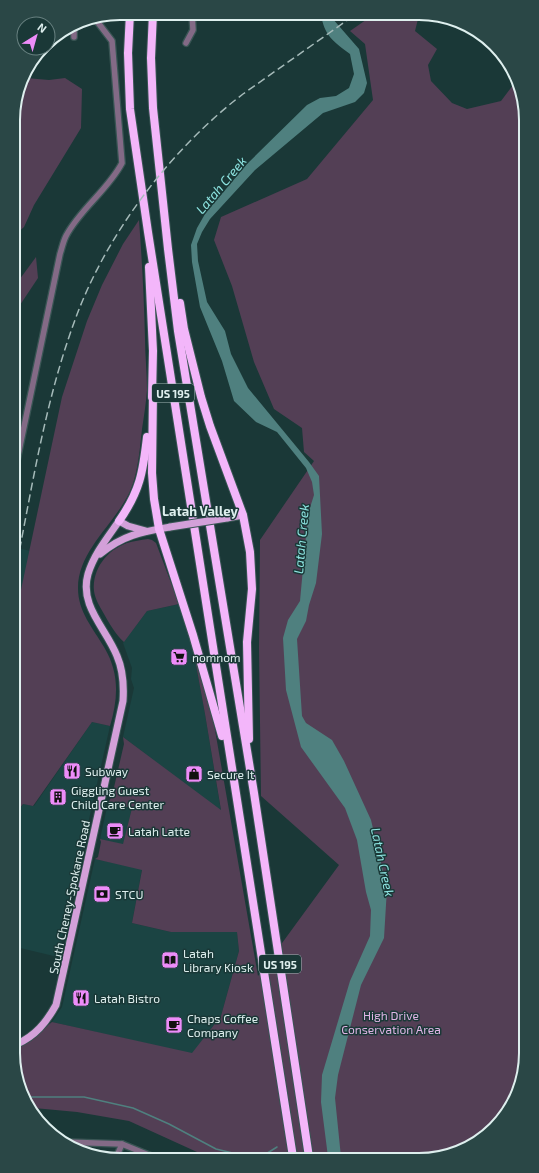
<svg xmlns="http://www.w3.org/2000/svg" width="539" height="1173" viewBox="0 0 539 1173" font-family="'Exo 2',sans-serif">
  <style>
    .built { fill: #1b4443 }
    .green { fill: #533f55 }
    .water { fill: #4f807f }
    .lines { fill: none; stroke-linecap: round; stroke-linejoin: round }
    .stream { stroke: #4f807f; stroke-width: 1.5 }
    .minor-casing { stroke: #395554; stroke-width: 8 }
    .major-casing { stroke: #395554; stroke-width: 9 }
    .highway-casing { stroke: #395554; stroke-width: 10 }
    .minor { stroke: #836a86; stroke-width: 5.5 }
    .major { stroke: #d3a0d9; stroke-width: 7 }
    .highway { stroke: #f3b6fa; stroke-width: 8 }
    .rail { stroke: #a5bab9; stroke-width: 1.5; stroke-dasharray: 8 4; stroke-linecap: butt }
    .major-bridge-casing { stroke: #395554; stroke-width: 9; stroke-linecap: butt }
    .major-bridge { stroke: #d3a0d9; stroke-width: 7 }
    .labels { text-anchor: middle; dominant-baseline: central; stroke-width: 3; stroke-linejoin: round; paint-order: stroke }
    .shield { fill: #1a3837; stroke: #a3b8b7; stroke-width: 1 }
    .shield-label { font-size: 11px; font-weight: bold; fill: #deefee }
    .poi-label { font-size: 12px; fill: #deefee; stroke: #1a3837; text-anchor: start }
    .street-label { font-size: 12px; fill: #deefee; stroke: #1a3837 }
    .park-label { font-size: 12px; fill: #e1b5e6; stroke: #1a3837 }
    .water-label { font-size: 13px; font-style: italic; fill: #8ee5e2; stroke: #1a3837 }
    .neighbourhood-label { font-size: 13px; font-weight: bold; fill: #deefee; stroke: #1a3837 }
    .rim { fill: none; stroke: #deefee; stroke-width: 2 }
  </style>
  <rect width="100%" height="100%" fill="#1a3837"/>
  <g class="built">
    <path d="M15,548L32,551L15,646Z"/>
    <path d="M179,604L192,643L205,714L221,811L123,737L134,688L131,679L132,668L123,643L147,611Z"/>
    <path d="M92,722L110,726L58,957L16,947V813L23,804L34,806Z"/>
    <path d="M108,803L132,808L123,845L100,839Z"/>
    <path d="M95,859L142,869L132,923L171,932L237,931L239,951L221,1016L192,1054L52,1022L62,1007Z"/>
  </g>
  <g class="green">
    <path d="M373,15H419L415,31L437,49L428,65L431,81L452,103L467,109L501,101L516,81L522,92L526,1060L504,1118L478,1142L447,1156L201,1157L197,1152L129,1121L77,1112L34,1108L17,1081V1048C24,1045 32,1041 37,1036C43,1031 46,1026 52,1022L192,1053L221,1016L239,951L237,932H171L132,923L142,870L95,859L98,857L101,842L100,839L123,844L132,808L108,803L112,796L124,744L123,737L221,810L205,714L192,643L207,692L215,730L258,976L339,865L261,796L259,648L260,540L314,461L304,452L302,428L274,409L254,362L232,286L214,240L221,217L307,179L373,100L365,44L350,31Z"/>
    <path d="M23,76L26,78L49,80L65,78L82,89L81,128L34,205L24,227L14,236L13,113Z"/>
    <path d="M139,220C142,260 144,299 145,338C145,355 147,373 147,390C146,403 144,416 142,429C140,446 139,463 134,480C124,518 78,546 78,588C78,612 93,628 104,647C120,674 118,698 110,726L92,722L33,806L23,804L16,813L15,618L62,397L87,321L102,285L123,244Z"/>
    <path d="M36,257L38,278L14,314V287Z"/>
    <path d="M148,539L152,540L156,543L179,604L147,611L124,642C116,635 109,623 104,614C100,607 95,599 94,591C92,569 107,550 127,543C133,541 141,540 148,539Z"/>
  </g>
  <path class="water" d="M321,14H332V18L359,49L367,83L364,93L355,102L323,113L255,170L210,219L202,232L197,244L198,261L207,302L225,331L231,354L248,388L309,462L319,476L322,534L316,583L309,605L306,621L297,639L302,716L306,723L332,740L344,761L371,820L387,888L384,938L361,985L338,1075L335,1098L341,1157H328L321,1102L322,1075L350,981L370,936L371,910L366,892L357,840L345,808L301,747L286,690L283,638L288,620L300,601L308,514L314,495L312,482L306,468L277,432L256,422L234,401L222,361L200,307L192,262L191,245L197,228L205,214L247,164L307,105L320,98L336,96L349,88L354,74L350,54C334,42 324,36 321,14Z"/>
  <g class="lines">
    <g class="stream">
      <path d="M27,1097H84L133,1108L169,1124L216,1149L249,1157"/>
      <path d="M261,1157L277,1147"/>
    </g>
    <defs>
      <g id="minor">
        <path d="M74,24V37"/>
        <path d="M186,43L193,30L192,13"/>
        <path d="M15,470L60,254C62,248 63,242 66,236C80,209 108,190 122,163L112,41L96,20V18"/>
        <path d="M66,1142L122,1144L156,1158"/>
        <path d="M116,1158L122,1144"/>
      </g>
      <g id="major">
        <path d="M227,518L243,515"/>
        <path d="M100,554C123,535 141,532 170,527"/>
        <path d="M17,1044C35,1036 46,1023 56,1005L123,701C124,686 123,670 117,656C106,628 79,606 88,574C94,554 108,537 119,521L128,526L146,531"/>
      </g>
      <g id="highway">
        <path d="M130,13L128,53L130,109L148,232L293,1157"/>
        <path d="M153,13L151,58L153,108L168,249L178,331L254,793L309,1157"/>
        <path d="M149,267L153,351L152,397"/>
        <path d="M180,303L184,329L201,397L210,426L243,515L250,552L252,589L247,642L249,739"/>
        <path d="M153,392L152,473L154,499L159,529L193,635L222,736"/>
        <path d="M119,521C140,491 143,472 147,437"/>
      </g>
    </defs>
    <use href="#minor" class="minor-casing"/>
    <use href="#major" class="major-casing"/>
    <use href="#highway" class="highway-casing"/>
    <use href="#minor" class="minor"/>
    <use href="#major" class="major"/>
    <use href="#highway" class="highway"/>
    <path class="rail" d="M15,573C32,488 45,401 75,320C106,234 171,149 243,94L356,14"/>
    <defs>
      <path id="major-bridge" d="M170,527L227,518"/>
    </defs>
    <use href="#major-bridge" class="major-bridge-casing"/>
    <use href="#major-bridge" class="major-bridge"/>
  </g>
  <defs>
    <symbol id="supermarket-square" viewBox="-11 -11 22 22"><rect x="-9" y="-9" width="18" height="18" rx="4" fill="#ed8cf9" stroke="#1a3837"/><path d="M-6-5.5h2.5l.6 2H6L4.5 2H-2.5L-4.4-4H-6ZM-1.5 3.2a1.3 1.3 0 1 0 .1 0ZM3 3.2a1.3 1.3 0 1 0 .1 0Z" fill="#111"/></symbol>
    <symbol id="restaurant-square" viewBox="-11 -11 22 22"><rect x="-9" y="-9" width="18" height="18" rx="4" fill="#ed8cf9" stroke="#1a3837"/><path d="M-5-6h1v4h1v-4h1v4h1v-4h1v5L-1.5 .5V6h-2V.5L-5-1ZM5-6V6H3V1.5H1.5Q1.5-4 5-6Z" fill="#111"/></symbol>
    <symbol id="shop-square" viewBox="-11 -11 22 22"><rect x="-9" y="-9" width="18" height="18" rx="4" fill="#ed8cf9" stroke="#1a3837"/><path d="M-5-2.5h2.3a2.7 3.5 0 0 1 5.4 0H5L5.5 6h-11ZM-1.5-2.5h3a1.5 2.3 0 0 0-3 0Z" fill="#111"/></symbol>
    <symbol id="building-square" viewBox="-11 -11 22 22"><rect x="-9" y="-9" width="18" height="18" rx="4" fill="#ed8cf9" stroke="#1a3837"/><path d="M-4-6H4V6H1V3H-1V6H-4ZM-2.5-4.3h1.7v1.8h-1.7ZM.8-4.3h1.7v1.8H.8ZM-2.5-1h1.7V.8h-1.7ZM.8-1h1.7V.8H.8Z" fill="#111"/></symbol>
    <symbol id="cafe-square" viewBox="-11 -11 22 22"><rect x="-9" y="-9" width="18" height="18" rx="4" fill="#ed8cf9" stroke="#1a3837"/><path d="M-5.5-4.5H6V0H3Q3 3.5 0 3.5H-2.5Q-5.5 3.5-5.5 0ZM3-3.2v2h1.7v-2ZM-6 4.5H4V6H-6Z" fill="#111"/></symbol>
    <symbol id="bank-square" viewBox="-11 -11 22 22"><rect x="-9" y="-9" width="18" height="18" rx="4" fill="#ed8cf9" stroke="#1a3837"/><path d="M-6-4H6V4H-6ZM0-2.3a2.3 2.3 0 1 0 0 4.6a2.3 2.3 0 1 0 0-4.6Z" fill="#111"/></symbol>
    <symbol id="library-square" viewBox="-11 -11 22 22"><rect x="-9" y="-9" width="18" height="18" rx="4" fill="#ed8cf9" stroke="#1a3837"/><path d="M-6-4Q-3-5.5-.7-3.5V5Q-3 3-6 4ZM6-4Q3-5.5 .7-3.5V5Q3 3 6 4Z" fill="#111"/></symbol>
  </defs>
  <g fill-rule="evenodd">
    <use href="#supermarket-square" x="169" y="647" width="20" height="20"/>
    <use href="#restaurant-square" x="62" y="761" width="20" height="20"/>
    <use href="#shop-square" x="184" y="764" width="20" height="20"/>
    <use href="#building-square" x="48" y="787" width="20" height="20"/>
    <use href="#cafe-square" x="105" y="821" width="20" height="20"/>
    <use href="#bank-square" x="92" y="884" width="20" height="20"/>
    <use href="#library-square" x="160" y="950" width="20" height="20"/>
    <use href="#restaurant-square" x="71" y="988" width="20" height="20"/>
    <use href="#cafe-square" x="164" y="1015" width="20" height="20"/>
  </g>
  <g class="labels">
    <g class="shield">
      <rect x="152" y="384" width="42" height="18" rx="3"/>
      <rect x="259" y="955" width="42" height="18" rx="3"/>
    </g>
    <g class="shield-label">
      <text x="173" y="393">US 195</text>
      <text x="280" y="964">US 195</text>
    </g>
    <g class="poi-label">
      <text x="192" y="657">nomnom</text>
      <text x="85" y="771">Subway</text>
      <text x="207" y="774">Secure It</text>
      <text x="71" y="790">Giggling Guest<tspan x="71" dy="14">Child Care Center</tspan></text>
      <text x="128" y="831">Latah Latte</text>
      <text x="115" y="894">STCU</text>
      <text x="183" y="953">Latah<tspan x="183" dy="14">Library Kiosk</tspan></text>
      <text x="94" y="998">Latah Bistro</text>
      <text x="187" y="1018">Chaps Coffee<tspan x="187" dy="14">Company</tspan></text>
    </g>
    <g class="street-label">
      <text transform="translate(69 897) rotate(-78)">South Cheney-Spokane Road</text>
    </g>
    <g class="park-label">
      <text x="391" y="1015">High Drive<tspan x="391" dy="14">Conservation Area</tspan></text>
    </g>
    <g class="water-label">
      <text transform="translate(221 185) rotate(-50)">Latah Creek</text>
      <text transform="translate(301 539) rotate(-85)">Latah Creek</text>
      <text transform="translate(383 862) rotate(78)">Latah Creek</text>
    </g>
    <g class="neighbourhood-label">
      <text x="200" y="511">Latah Valley</text>
    </g>
  </g>
  <path d="M0 0H539V1173H0ZM120 20H419A100 100 0 0 1 519 120V1053A100 100 0 0 1 419 1153H120A100 100 0 0 1 20 1053V120A100 100 0 0 1 120 20Z" fill="#2a4746" fill-rule="evenodd"/>
  <path class="rim" d="M120 20H419A100 100 0 0 1 519 120V1053A100 100 0 0 1 419 1153H120A100 100 0 0 1 20 1053V120A100 100 0 0 1 120 20Z"/>
  <g transform="translate(36 36) rotate(37)"><circle r="19" fill="#1a3837" stroke="#688180"/>
  <path d="M0-3L7 15L0 10L-7 15Z" fill="#ed8cf9"/>
  <text y="-6" font-size="11" font-weight="bold" text-anchor="middle" fill="#deefee">N</text>
  </g>
</svg>
